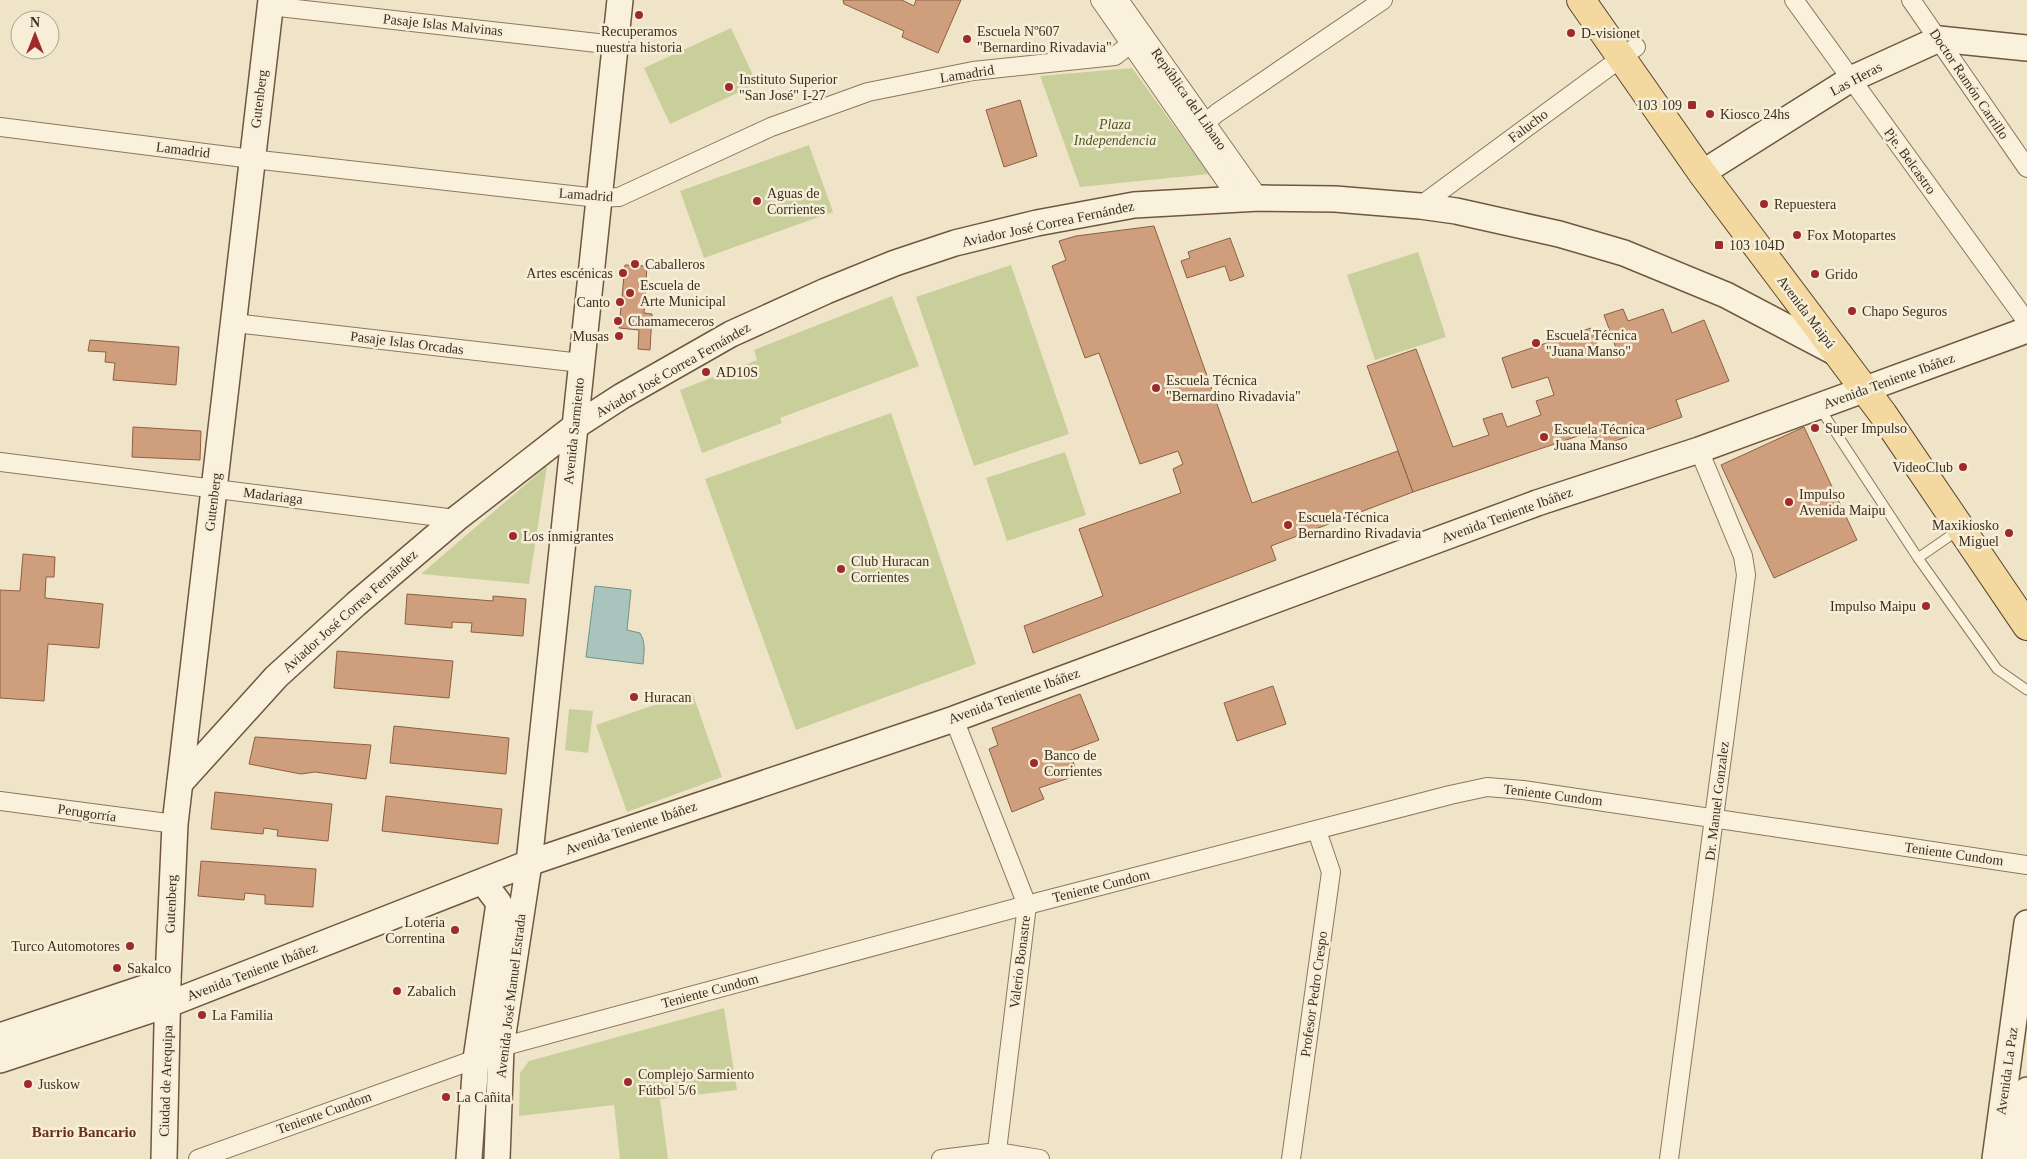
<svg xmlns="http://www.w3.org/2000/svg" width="2027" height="1159" viewBox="0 0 2027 1159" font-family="'Times New Roman',serif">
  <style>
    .green { fill: #c9cf9b }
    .water { fill: #a9c4bc; stroke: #6f938a }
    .building { fill: #cf9f7d; stroke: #8d5f41 }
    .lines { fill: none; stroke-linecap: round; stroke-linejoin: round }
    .lane-casing { stroke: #8d765c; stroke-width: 11 }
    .street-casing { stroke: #8d765c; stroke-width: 20 }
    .secondary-casing { stroke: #6f573f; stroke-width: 28 }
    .primary-casing { stroke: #5b4430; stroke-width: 30 }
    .lane { stroke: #faf1dc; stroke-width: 9 }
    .street { stroke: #faf1dc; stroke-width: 18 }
    .secondary { stroke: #faf1dc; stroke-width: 25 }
    .primary { stroke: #f3d9a0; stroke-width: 28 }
    .poi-dot { fill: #9e2a2b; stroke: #f7eed8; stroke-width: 2 }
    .labels { text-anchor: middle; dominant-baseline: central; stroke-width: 5; stroke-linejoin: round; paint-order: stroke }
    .street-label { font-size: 14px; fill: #3d2e20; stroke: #f7eed8 }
    .poi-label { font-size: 14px; fill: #3d2e20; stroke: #f7eed8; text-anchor: start }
    .park-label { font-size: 14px; font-style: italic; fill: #4d5a26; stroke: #f7eed8 }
    .neighbourhood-label { font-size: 15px; font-weight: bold; fill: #6b2e1e; stroke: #f7eed8 }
  </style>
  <rect width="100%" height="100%" fill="#f0e4c8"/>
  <g class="green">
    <path d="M731,28L757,84L670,124L644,68Z"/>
    <path d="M1132,68L1209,174L1080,187L1040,76Z"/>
    <path d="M809,145L833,212L704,258L680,191Z"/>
    <path d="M1418,252L1446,337L1375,360L1347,275Z"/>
    <path d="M1011,265L1069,434L974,466L916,297Z"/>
    <path d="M892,296L919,366L780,418L782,423L702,453L680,390L757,360L754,350Z"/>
    <path d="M891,413L976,664L796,730L705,479Z"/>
    <path d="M1065,452L1086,515L1007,541L986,478Z"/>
    <path d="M547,466L529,584L421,574Z"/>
    <path d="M692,692L722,777L627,812L596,725Z"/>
    <path d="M569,709L593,711L588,753L565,750Z"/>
    <path d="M724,1008L737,1090L660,1099L668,1159H620L614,1105L519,1116L520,1073L529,1061Z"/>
  </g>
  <path class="water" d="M595,586L631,590L627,630L640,633C646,643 644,653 643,664L586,657Z"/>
  <g class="building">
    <path d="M843,0H902L914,6L916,0H961L938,53L902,37L904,31L844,4Z"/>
    <path d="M1020,100L1037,156L1004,167L986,110Z"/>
    <path d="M1154,226L1252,503L1398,451L1413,492L1271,546L1276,560L1033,653L1024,626L1103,596L1079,529L1181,493L1173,469L1183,464L1178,451L1140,464L1099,353L1085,358L1052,266L1066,260L1059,241L1076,236Z"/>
    <path d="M1230,238L1244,276L1230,281L1225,266L1187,278L1181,261L1190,258L1188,252Z"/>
    <path d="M625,265L647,266L644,313L652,314L650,350L638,349L639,330L619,328Z"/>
    <path d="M1623,309L1628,321L1663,309L1672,333L1704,320L1729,381L1676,400L1682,417L1593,449L1587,433L1413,492L1367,366L1416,349L1453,447L1489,435L1483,419L1502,413L1507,427L1541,415L1536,401L1554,395L1548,377L1512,388L1502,358L1591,328L1600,354L1616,348L1604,315Z"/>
    <path d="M90,340L179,347L176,385L113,380L115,363L105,362L106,352L88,351Z"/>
    <path d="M133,427L201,431L200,460L132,457Z"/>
    <path d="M1804,427L1857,540L1774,578L1721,465Z"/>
    <path d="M23,554L55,557L54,577H46L45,598L103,604L99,648L48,644L44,701L0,698V590L20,591Z"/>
    <path d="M407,594L493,601V596L526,599L523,636L471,632L472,623L452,622V628L405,624Z"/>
    <path d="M337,651L453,661L449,698L334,688Z"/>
    <path d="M1273,686L1286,724L1237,741L1224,703Z"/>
    <path d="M1080,694L1099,740L1069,751L1078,775L1039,788L1044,799L1012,812L989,749L998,745L992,728Z"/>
    <path d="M394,726L509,738L506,774L390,763Z"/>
    <path d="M255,737L371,745L366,779L315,772L301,774L249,764Z"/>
    <path d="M215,792L332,804L328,841L277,836L278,830L264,828L263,834L211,829Z"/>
    <path d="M386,796L502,809L498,844L382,831Z"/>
    <path d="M201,861L316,869L313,907L265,904V895L245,893L244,900L198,896Z"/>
  </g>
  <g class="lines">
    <defs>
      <g id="lane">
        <path d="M1819,407L1918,558L1997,669L2027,690"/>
        <path d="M1918,558L1960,529"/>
      </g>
      <g id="street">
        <path d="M1100,0L1238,199"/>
        <path d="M1119,0L1259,198"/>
        <path d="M1794,0L2027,322"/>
        <path d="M1911,0L2027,168"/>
        <path d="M270,6L615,45"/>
        <path d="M0,127L252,159L598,198L619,197L771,127L868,92L973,71L1115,56L1143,34"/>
        <path d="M1197,130L1217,113L1383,0"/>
        <path d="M1420,206L1636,47"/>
        <path d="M234,323L581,363"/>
        <path d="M0,462L456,519"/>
        <path d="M954,719L1027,905L996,1159"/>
        <path d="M0,801L175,824"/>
        <path d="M198,1159L476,1059L501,1047L1027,905L1450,795L1487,787L1523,790L2027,865"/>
        <path d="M941,1159L997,1152L1040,1159"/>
        <path d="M1291,1159L1331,872L1317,831"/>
        <path d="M1669,1159L1746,575L1743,556L1699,450"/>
      </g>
      <g id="secondary">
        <path d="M1702,173L1851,79L1939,39L2027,48"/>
        <path d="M180,783L276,677L356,604L456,519L574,427L622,396L731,334L826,291L895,263L955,243L1037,223L1134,205L1259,198L1335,199L1420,206L1456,211L1559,234L1624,253L1726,295L1840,355"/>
        <path d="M0,1036L168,980"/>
        <path d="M0,1060L169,1004L529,863L954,719L1537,503L1699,450L2027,330"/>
        <path d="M164,1159L168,980L175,824L271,0"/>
        <path d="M469,1159L476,1059L499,903L483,882"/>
        <path d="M497,1159L501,1047L529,863L620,0"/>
        <path d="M1995,1159L2027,923"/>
        <path d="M2018,1159L2027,1090"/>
      </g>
      <path id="primary" d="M1581,0L1702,173L1883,414L2027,626"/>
    </defs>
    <use href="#lane" class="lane-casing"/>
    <use href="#street" class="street-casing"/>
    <use href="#secondary" class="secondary-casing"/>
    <use href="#primary" class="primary-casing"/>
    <use href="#lane" class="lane"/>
    <use href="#street" class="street"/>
    <use href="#secondary" class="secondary"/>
    <use href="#primary" class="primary"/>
  </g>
  <g class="poi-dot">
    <circle cx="639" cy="15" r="5"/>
    <circle cx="1571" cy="33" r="5"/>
    <circle cx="967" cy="39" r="5"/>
    <circle cx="729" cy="87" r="5"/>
    <rect x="1687" y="100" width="10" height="10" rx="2.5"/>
    <circle cx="1710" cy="114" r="5"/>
    <circle cx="757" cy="201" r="5"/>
    <circle cx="1764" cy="204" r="5"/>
    <circle cx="1797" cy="235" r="5"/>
    <rect x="1714" y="240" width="10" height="10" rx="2.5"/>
    <circle cx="635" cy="264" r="5"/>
    <circle cx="623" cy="273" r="5"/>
    <circle cx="1815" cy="274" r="5"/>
    <circle cx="630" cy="293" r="5"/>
    <circle cx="620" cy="302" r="5"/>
    <circle cx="1852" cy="311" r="5"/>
    <circle cx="618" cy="321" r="5"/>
    <circle cx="619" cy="336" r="5"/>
    <circle cx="1536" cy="343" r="5"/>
    <circle cx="706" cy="372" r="5"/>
    <circle cx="1156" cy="388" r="5"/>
    <circle cx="1815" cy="428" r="5"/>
    <circle cx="1544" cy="437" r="5"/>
    <circle cx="1963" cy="467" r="5"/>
    <circle cx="1789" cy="502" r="5"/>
    <circle cx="1288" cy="525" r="5"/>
    <circle cx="2009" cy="533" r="5"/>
    <circle cx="513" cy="536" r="5"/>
    <circle cx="841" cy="569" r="5"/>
    <circle cx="1926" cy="606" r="5"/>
    <circle cx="634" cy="697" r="5"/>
    <circle cx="1034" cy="763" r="5"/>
    <circle cx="455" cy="930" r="5"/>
    <circle cx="130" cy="946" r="5"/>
    <circle cx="117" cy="968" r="5"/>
    <circle cx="397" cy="991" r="5"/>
    <circle cx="202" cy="1015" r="5"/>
    <circle cx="628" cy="1082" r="5"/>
    <circle cx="28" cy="1084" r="5"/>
    <circle cx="446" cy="1097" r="5"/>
  </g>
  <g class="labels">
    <g class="street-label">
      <text transform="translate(443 25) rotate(6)">Pasaje Islas Malvinas</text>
      <text transform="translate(967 74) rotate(-9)">Lamadrid</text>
      <text transform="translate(1856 79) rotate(-28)">Las Heras</text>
      <text transform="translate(1969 84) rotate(56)">Doctor Ramón Carrillo</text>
      <text transform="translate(259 99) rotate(-83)">Gutenberg</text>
      <text transform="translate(1189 99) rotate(55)">República del Libano</text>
      <text transform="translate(1528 126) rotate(-37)">Falucho</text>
      <text transform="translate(183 150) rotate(7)">Lamadrid</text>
      <text transform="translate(1910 161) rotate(54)">Pje. Belcastro</text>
      <text transform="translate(586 195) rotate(4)">Lamadrid</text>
      <text transform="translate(1048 224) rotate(-12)">Aviador José Correa Fernández</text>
      <text transform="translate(1806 312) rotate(53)">Avenida Maipú</text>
      <text transform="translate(407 343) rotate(7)">Pasaje Islas Orcadas</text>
      <text transform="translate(673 370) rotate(-30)">Aviador José Correa Fernández</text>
      <text transform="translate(1889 381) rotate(-20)">Avenida Teniente Ibáñez</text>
      <text transform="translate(574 431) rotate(-84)">Avenida Sarmiento</text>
      <text transform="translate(273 496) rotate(7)">Madariaga</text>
      <text transform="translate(213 502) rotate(-83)">Gutenberg</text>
      <text transform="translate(1507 515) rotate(-20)">Avenida Teniente Ibáñez</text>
      <text transform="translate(350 611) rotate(-42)">Aviador José Correa Fernández</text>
      <text transform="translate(1014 696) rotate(-20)">Avenida Teniente Ibáñez</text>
      <text transform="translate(1553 795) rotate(7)">Teniente Cundom</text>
      <text transform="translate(1717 801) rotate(-83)">Dr. Manuel Gonzalez</text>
      <text transform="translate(87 813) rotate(8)">Perugorría</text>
      <text transform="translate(631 828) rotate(-19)">Avenida Teniente Ibáñez</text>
      <text transform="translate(1954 854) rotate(8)">Teniente Cundom</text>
      <text transform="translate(1101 886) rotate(-14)">Teniente Cundom</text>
      <text transform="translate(171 904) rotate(-88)">Gutenberg</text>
      <text transform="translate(1020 962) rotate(-83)">Valerio Bonastre</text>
      <text transform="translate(252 972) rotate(-21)">Avenida Teniente Ibáñez</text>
      <text transform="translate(710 991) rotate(-15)">Teniente Cundom</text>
      <text transform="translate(1314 994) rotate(-82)">Profesor Pedro Crespo</text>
      <text transform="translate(511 996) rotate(-83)">Avenida José Manuel Estrada</text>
      <text transform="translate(2007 1071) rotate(-82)">Avenida La Paz</text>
      <text transform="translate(166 1081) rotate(-88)">Ciudad de Arequipa</text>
      <text transform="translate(324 1113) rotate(-20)">Teniente Cundom</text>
    </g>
    <g class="poi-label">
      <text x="639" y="31" text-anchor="middle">Recuperamos<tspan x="639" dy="16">nuestra historia</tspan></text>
      <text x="977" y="31">Escuela Nº607<tspan x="977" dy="16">"Bernardino Rivadavia"</tspan></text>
      <text x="1581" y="33">D-visionet</text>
      <text x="739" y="79">Instituto Superior<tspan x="739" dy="16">"San José" I-27</tspan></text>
      <text x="1682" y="105" text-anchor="end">103 109</text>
      <text x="1720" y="114">Kiosco 24hs</text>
      <text x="767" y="193">Aguas de<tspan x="767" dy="16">Corrientes</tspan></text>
      <text x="1774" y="204">Repuestera</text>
      <text x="1807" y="235">Fox Motopartes</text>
      <text x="1729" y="245">103 104D</text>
      <text x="645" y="264">Caballeros</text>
      <text x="613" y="273" text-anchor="end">Artes escénicas</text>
      <text x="1825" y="274">Grido</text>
      <text x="640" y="285">Escuela de<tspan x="640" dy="16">Arte Municipal</tspan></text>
      <text x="610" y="302" text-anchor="end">Canto</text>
      <text x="1862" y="311">Chapo Seguros</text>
      <text x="628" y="321">Chamameceros</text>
      <text x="1546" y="335">Escuela Técnica<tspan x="1546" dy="16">"Juana Manso"</tspan></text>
      <text x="609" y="336" text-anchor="end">Musas</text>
      <text x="716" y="372">AD10S</text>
      <text x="1166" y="380">Escuela Técnica<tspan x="1166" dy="16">"Bernardino Rivadavia"</tspan></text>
      <text x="1825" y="428">Super Impulso</text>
      <text x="1554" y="429">Escuela Técnica<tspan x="1554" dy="16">Juana Manso</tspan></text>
      <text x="1953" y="467" text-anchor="end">VideoClub</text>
      <text x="1799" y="494">Impulso<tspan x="1799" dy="16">Avenida Maipu</tspan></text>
      <text x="1298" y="517">Escuela Técnica<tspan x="1298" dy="16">Bernardino Rivadavia</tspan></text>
      <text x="1999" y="525" text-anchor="end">Maxikiosko<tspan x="1999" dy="16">Miguel</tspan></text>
      <text x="523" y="536">Los inmigrantes</text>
      <text x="851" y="561">Club Huracan<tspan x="851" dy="16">Corrientes</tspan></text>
      <text x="1916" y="606" text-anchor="end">Impulso Maipu</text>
      <text x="644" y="697">Huracan</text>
      <text x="1044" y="755">Banco de<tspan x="1044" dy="16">Corrientes</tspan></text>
      <text x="445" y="922" text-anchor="end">Loteria<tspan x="445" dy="16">Correntina</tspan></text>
      <text x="120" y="946" text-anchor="end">Turco Automotores</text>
      <text x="127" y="968">Sakalco</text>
      <text x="407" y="991">Zabalich</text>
      <text x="212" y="1015">La Familia</text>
      <text x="638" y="1074">Complejo Sarmiento<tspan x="638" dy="16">Fútbol 5/6</tspan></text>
      <text x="38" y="1084">Juskow</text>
      <text x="456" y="1097">La Cañita</text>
    </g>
    <g class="park-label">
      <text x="1115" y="124">Plaza<tspan x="1115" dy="16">Independencia</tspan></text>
    </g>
    <g class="neighbourhood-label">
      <text x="84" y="1132">Barrio Bancario</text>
    </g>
  </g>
  <g transform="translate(35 35)"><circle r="24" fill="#f7eed8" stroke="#ada18e"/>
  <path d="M0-4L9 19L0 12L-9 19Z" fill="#9e2a2b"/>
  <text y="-8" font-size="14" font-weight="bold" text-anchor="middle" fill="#3d2e20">N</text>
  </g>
</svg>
